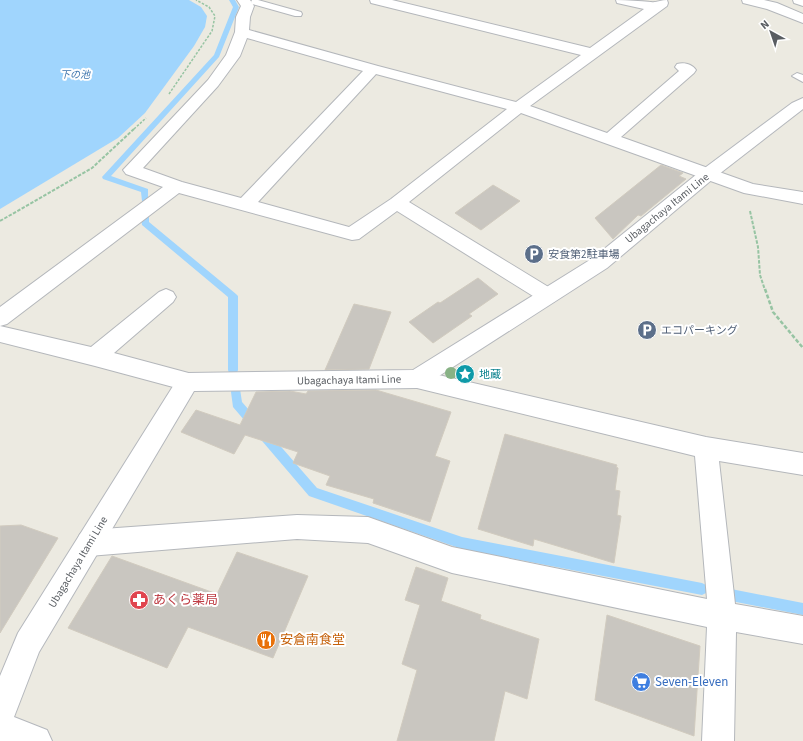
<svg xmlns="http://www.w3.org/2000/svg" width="803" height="741" viewBox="0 0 803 741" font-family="'Source Sans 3','Noto Sans JP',sans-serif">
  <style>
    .water { fill: #a0d5fd }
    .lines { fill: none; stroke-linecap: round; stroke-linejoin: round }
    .stream { fill: #a0d5fd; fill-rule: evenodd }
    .building { fill: #c9c6c0; stroke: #d1cbbf }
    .service-casing { stroke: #b4b7bb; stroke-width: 2 }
    .minor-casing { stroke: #b4b7bb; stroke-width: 2 }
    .secondary-casing { stroke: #b5b8bd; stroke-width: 2 }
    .path-far2 { stroke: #97c4a3; stroke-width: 1.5; stroke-dasharray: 2.5 1.5; stroke-linecap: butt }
    .path-far1 { stroke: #97c4a3; stroke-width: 2; stroke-dasharray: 3.5 1.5; stroke-linecap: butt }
    .path { stroke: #97c4a3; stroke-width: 2.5; stroke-dasharray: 4 2; stroke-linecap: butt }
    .service { fill: #fff; fill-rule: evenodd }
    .minor { fill: #fff; fill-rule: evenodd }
    .secondary { fill: #fff; fill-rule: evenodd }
    .tree { fill: #88b285 }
    .labels { text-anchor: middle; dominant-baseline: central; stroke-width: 4; stroke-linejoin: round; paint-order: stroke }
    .far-water-label { font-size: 10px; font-style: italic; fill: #3e76ae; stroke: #fff }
    .street-label { font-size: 11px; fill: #595d62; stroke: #fff }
    .service-label { font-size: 11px; fill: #4e5e75; stroke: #fff; text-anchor: start }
    .culture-label { font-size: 11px; fill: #0d838f; stroke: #fff; text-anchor: start }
    .near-health-label { font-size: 13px; fill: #be3a42; stroke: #fff; text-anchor: start }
    .near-food-label { font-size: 13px; fill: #c56008; stroke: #fff; text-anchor: start }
    .near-shop-label { font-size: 13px; fill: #366cbe; stroke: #fff; text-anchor: start }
  </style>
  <rect width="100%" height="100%" fill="#eceae1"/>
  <path class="water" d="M0,0H189L201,7L207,16L205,27L194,46L145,113L118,138L0,209Z"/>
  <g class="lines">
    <g class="stream">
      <path d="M229,0H235L239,7L219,57L111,176L148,189V201H142L141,192L103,179L102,177L214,55L233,7Z"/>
      <path d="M145,214L149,217V222L236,294L238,296V370L237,373H229L228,370V297L142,225L141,217Z"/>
      <path d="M236,388L240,389L242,402L317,488L462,537L702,583L706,585L708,589L706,593L702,595L462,549L309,496L233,407L231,392L232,389Z"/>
      <path d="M731,589L803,603V615L731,601L727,599L725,595L727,591Z"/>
    </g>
  </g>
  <g class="building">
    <path d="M661,165L683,173L679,176L686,179L641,216L638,215L613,239L595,218Z"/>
    <path d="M493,185L520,201L481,230L455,213Z"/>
    <path d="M478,278L498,294L469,314L472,316L433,343L409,322L438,302L440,303Z"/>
    <path d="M354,304L391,312L369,369L325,370Z"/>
    <path d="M376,390L451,412L435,456L450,461L430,522L373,503L374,499L326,485L330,476L293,463L298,452L245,435L234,454L181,432L196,410L240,425L256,392L290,391L306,394L308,391Z"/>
    <path d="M505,434L617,465L616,467L618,468L615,490L620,491L617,515L621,516L614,563L534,539L533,546L478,529Z"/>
    <path d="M21,525L58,538L0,633V526Z"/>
    <path d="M237,552L308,576L273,658L188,627L167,668L68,628L112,556L217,594Z"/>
    <path d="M416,567L448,578L441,601L481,615L480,619L539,639L527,699L505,691L494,741H397L417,670L402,664L420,605L405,600Z"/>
    <path d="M607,615L700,646L694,736L595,700Z"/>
  </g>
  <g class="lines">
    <defs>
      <g id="service">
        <path d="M252,0H258L301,12L302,14L301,16H295L252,4L251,2Z"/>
        <path d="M797,73L803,75V82L792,76Z"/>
      </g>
      <g id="minor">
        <path d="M237,0H250L254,6L250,17L249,30L378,66L516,102L581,55L371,3L370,0H392L590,48L644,9L617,3L616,0C628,0 639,1 651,2C656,3 661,0 667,0L668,3L667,6L530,106L607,133L679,71L675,67L677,64C684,62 692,64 696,70L694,73L621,137L753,184L803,192V204L744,193L521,113L409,202L555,291L558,296L555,301L548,304L541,301L397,211L359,239L352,240L179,193L7,324L0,326L91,347L159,292L166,289L173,292L176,297L173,302L114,353L196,375L199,382L196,389L188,391L95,366L0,342V307L163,187L126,174L123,170L208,80L226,55L235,32L236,17L241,6ZM247,38L363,71L241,198L182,182L143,168L218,86L240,56ZM376,74L507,109L391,199L349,227L258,202Z"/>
        <path d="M742,0H764L777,3L803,14V23L767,9L743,3Z"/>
        <path d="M793,0H803V6L794,3Z"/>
        <path d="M417,370L706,437L803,453V475L719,461L735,604L803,616V644L736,632L734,741H702L707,627L452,573L368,543L297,539L89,556L80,552L76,543L80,534L89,530L297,515L368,517L452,547L707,599L695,456L417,388L409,385L406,379L409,373Z"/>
      </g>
      <path id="secondary" d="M803,98V109L714,178L607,268L425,385L417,388L194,391L39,652L14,717L47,730L52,741H0V676L18,633L180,375L188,373L413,370L593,258L702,170L792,103Z"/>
    </defs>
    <use href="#service" class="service-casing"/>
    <use href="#minor" class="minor-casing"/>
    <use href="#secondary" class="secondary-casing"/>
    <g class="path-far2">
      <path d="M169,94L212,31L215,16L209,7L196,0"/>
      <path d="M134,129L146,118"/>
    </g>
    <g class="path-far1">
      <path d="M750,211L758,247L760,275L765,290"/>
      <path d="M0,221L92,168L135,128"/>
    </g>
    <path class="path" d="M765,289L773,312L803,348"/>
    <use href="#service" class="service"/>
    <use href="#minor" class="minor"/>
    <use href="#secondary" class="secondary"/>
  </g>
  <circle class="tree" cx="451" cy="373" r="6"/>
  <defs>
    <symbol id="parking-disc" viewBox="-11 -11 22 22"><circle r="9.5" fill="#5c6f8a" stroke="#fff"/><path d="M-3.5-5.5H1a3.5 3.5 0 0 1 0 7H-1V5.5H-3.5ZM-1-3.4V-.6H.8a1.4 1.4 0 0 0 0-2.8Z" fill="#fff"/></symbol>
    <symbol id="sight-disc" viewBox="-11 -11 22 22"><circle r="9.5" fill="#0f9aa8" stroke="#fff"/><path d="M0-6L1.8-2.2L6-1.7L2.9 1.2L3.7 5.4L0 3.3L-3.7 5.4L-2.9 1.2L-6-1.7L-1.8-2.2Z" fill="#fff"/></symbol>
    <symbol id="pharmacy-disc" viewBox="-11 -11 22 22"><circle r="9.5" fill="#e0444e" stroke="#fff"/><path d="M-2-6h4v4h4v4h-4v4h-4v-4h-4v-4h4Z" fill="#fff"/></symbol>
    <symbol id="restaurant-disc" viewBox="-11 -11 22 22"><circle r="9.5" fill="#e8710a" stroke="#fff"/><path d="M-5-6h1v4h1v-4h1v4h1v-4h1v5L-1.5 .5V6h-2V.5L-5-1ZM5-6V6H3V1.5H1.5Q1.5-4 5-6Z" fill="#fff"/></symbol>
    <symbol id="supermarket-disc" viewBox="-11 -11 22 22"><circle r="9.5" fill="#3f7fe0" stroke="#fff"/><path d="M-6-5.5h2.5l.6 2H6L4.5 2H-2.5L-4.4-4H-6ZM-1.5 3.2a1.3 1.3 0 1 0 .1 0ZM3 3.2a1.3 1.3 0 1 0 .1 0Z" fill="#fff"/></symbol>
  </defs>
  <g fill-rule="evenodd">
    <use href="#parking-disc" x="523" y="243" width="22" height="22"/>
    <use href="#parking-disc" x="636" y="319" width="22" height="22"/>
    <use href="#sight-disc" x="454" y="363" width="22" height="22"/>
    <use href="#pharmacy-disc" x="128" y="589" width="22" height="22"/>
    <use href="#restaurant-disc" x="255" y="629" width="22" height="22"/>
    <use href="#supermarket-disc" x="630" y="671" width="22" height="22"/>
  </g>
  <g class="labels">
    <g class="far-water-label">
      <text x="75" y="75">下の池</text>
    </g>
    <g class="street-label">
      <text transform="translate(667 208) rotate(-39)">Ubagachaya Itami Line</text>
      <text transform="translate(349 380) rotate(-1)">Ubagachaya Itami Line</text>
      <text transform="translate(78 562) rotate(-59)">Ubagachaya Itami Line</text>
    </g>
    <g class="service-label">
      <text x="548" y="254">安食第2駐車場</text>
      <text x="661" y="330">エコパーキング</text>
    </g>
    <g class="culture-label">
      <text x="479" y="374">地蔵</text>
    </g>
    <g class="near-health-label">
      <text x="153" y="600">あくら薬局</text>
    </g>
    <g class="near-food-label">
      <text x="280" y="640">安倉南食堂</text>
    </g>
    <g class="near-shop-label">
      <text x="655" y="682">Seven-Eleven</text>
    </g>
  </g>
  <g transform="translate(771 32) rotate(320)" stroke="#ffffff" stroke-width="3" paint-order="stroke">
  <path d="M0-3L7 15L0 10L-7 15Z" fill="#595d62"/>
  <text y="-6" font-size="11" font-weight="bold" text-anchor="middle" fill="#595d62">N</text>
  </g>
</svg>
